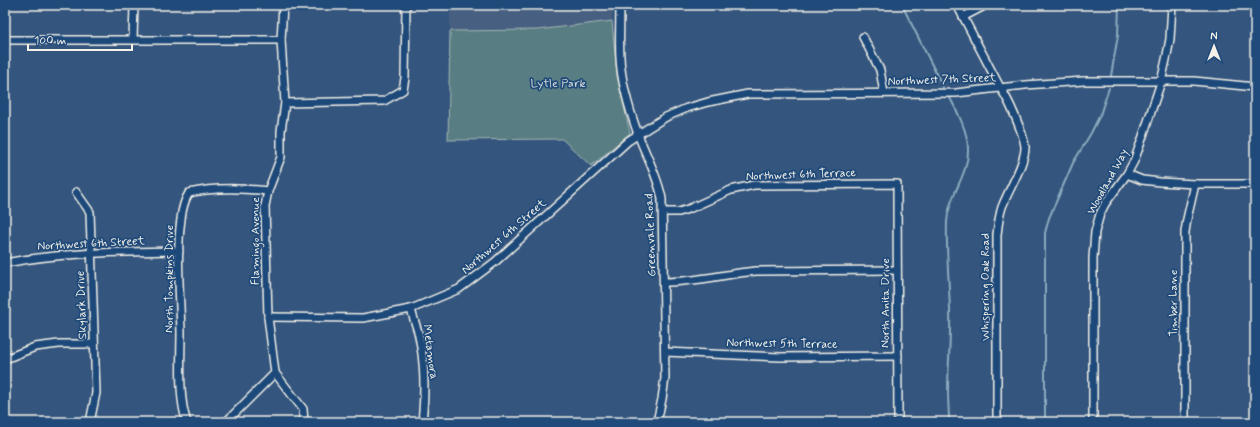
<svg xmlns="http://www.w3.org/2000/svg" width="1260" height="427" viewBox="0 0 1260 427" font-family="Mynerve,sans-serif">
  <style>
    .built { fill: #465f81 }
    .green { fill: #587e83; stroke: #a6b8b6 }
    .lines { fill: none; stroke-linecap: round; stroke-linejoin: round }
    .stream { stroke: #8cabbf; stroke-width: 2 }
    .street-casing { stroke: #f4f1e8; stroke-width: 10 }
    .street { stroke: #1f4a7a; stroke-width: 7 }
    .labels { text-anchor: middle; dominant-baseline: central; stroke-width: 3.5; stroke-linejoin: round; paint-order: stroke }
    .street-label { font-size: 12px; fill: #f4f1e8; stroke: #1f4a7a }
    .park-label { font-size: 12px; fill: #dde0d9; stroke: #1f4a7a }
  </style>
  <rect width="100%" height="100%" fill="#34557d"/>
  <filter id="ink" filterUnits="userSpaceOnUse"><feTurbulence type="fractalNoise" baseFrequency=".025" numOctaves="2"/><feDisplacementMap in="SourceGraphic" scale="8" xChannelSelector="R" yChannelSelector="G"/><feConvolveMatrix kernelMatrix="1 2 1 2 8 2 1 2 1" color-interpolation-filters="sRGB"/></filter>
  <g filter="url(#ink)">
    <path class="built" d="M450,5H613L612,21L537,30L450,31Z"/>
    <path class="green" d="M612,21L617,76L630,133L591,166L562,139L448,140L450,31L537,30Z"/>
    <g class="lines">
      <g class="stream">
        <path d="M902,5L943,87"/>
        <path d="M1111,76L1118,35L1119,5"/>
        <path d="M949,422C949,412 948,402 948,392C948,364 951,337 950,310C949,280 946,251 947,222C948,196 969,175 968,149C968,132 958,113 950,98"/>
        <path d="M1045,422V233L1049,218L1073,163L1091,133L1100,115L1109,88"/>
      </g>
      <defs>
        <g id="street">
          <path d="M283,5L281,40L285,103L281,131V157L268,191L265,206L268,317L275,373L303,409L304,422"/>
          <path d="M620,5C620,22 619,40 620,57C621,83 629,109 638,134C646,156 658,176 662,199L665,378L662,399L657,422"/>
          <path d="M957,5L1001,89C1009,100 1023,133 1025,146C1026,162 1008,191 1002,207C999,216 998,225 997,235V422"/>
          <path d="M963,17L986,5"/>
          <path d="M863,37L880,70L884,93"/>
          <path d="M133,39L134,5"/>
          <path d="M5,40H281"/>
          <path d="M285,103L384,101L403,90L405,78L406,5"/>
          <path d="M1127,174L1142,180L1160,182L1195,184H1255"/>
          <path d="M76,192L90,212L96,393L90,422"/>
          <path d="M663,212H679L691,208L731,190L754,185L897,184L898,422"/>
          <path d="M5,263C63,252 121,252 179,251"/>
          <path d="M664,282C695,282 725,274 756,271L897,270"/>
          <path d="M411,309C413,318 417,327 419,336C425,364 425,394 422,422"/>
          <path d="M268,317L363,318L411,309L459,289L495,262L628,141L648,128L666,117L687,108L708,102L748,94L956,93L1025,85L1084,81H1194L1255,87"/>
          <path d="M665,352L780,357L898,356"/>
          <path d="M5,359L35,347L59,344H94"/>
          <path d="M187,422C178,399 181,358 181,332C180,295 176,255 181,219C182,210 184,201 189,193C214,187 242,188 268,191"/>
          <path d="M226,422L275,373"/>
          <path d="M1093,422V258L1095,232L1100,214L1105,204L1127,174L1134,161L1141,142L1161,82L1167,55L1170,39L1172,5"/>
          <path d="M1185,422V232L1187,219L1195,184"/>
        </g>
      </defs>
      <use href="#street" class="street-casing"/>
      <use href="#street" class="street"/>
    </g>
  </g>
  <g class="labels">
    <g class="street-label">
      <text transform="translate(942 80) rotate(-2)">Northwest 7th Street</text>
      <text transform="translate(801 175) rotate(-2)">Northwest 6th Terrace</text>
      <text transform="translate(1108 182) rotate(-61)">Woodland Way</text>
      <text transform="translate(651 235) rotate(-92)">Greenvale Road</text>
      <text transform="translate(504 237) rotate(-41)">Northwest 6th Street</text>
      <text transform="translate(256 241) rotate(-90)">Flamingo Avenue</text>
      <text transform="translate(91 244) rotate(-3)">Northwest 6th Street</text>
      <text transform="translate(170 279) rotate(-90)">North Tompkins Drive</text>
      <text transform="translate(986 287) rotate(-90)">Whispering Oak Road</text>
      <text transform="translate(886 303) rotate(-90)">North Anita Drive</text>
      <text transform="translate(1174 303) rotate(-90)">Timber Lane</text>
      <text transform="translate(82 305) rotate(-92)">Skylark Drive</text>
      <text transform="translate(782 344) rotate(1)">Northwest 5th Terrace</text>
      <text transform="translate(430 352) rotate(82)">Metamora</text>
    </g>
    <g class="park-label">
      <text x="558" y="84">Lytle Park</text>
    </g>
  </g>
  <rect width="1260" height="427" fill="none" stroke="#1f4a7a" stroke-width="20"/>
  <rect x="10" y="10" width="1240" height="407" fill="none" stroke="#f4f1e8" stroke-width="1.5" filter="url(#ink)"/>
  <g transform="translate(1214 46)" stroke="#1f4a7a" stroke-width="3" paint-order="stroke">
  <path d="M0-3L7 15L0 10L-7 15Z" fill="#f4f1e8"/>
  <text y="-6" font-size="11" font-weight="bold" text-anchor="middle" fill="#f4f1e8">N</text>
  </g>
  <path d="M28 44v6h104v-6" fill="none" stroke="#f4f1e8" stroke-width="2"/>
  <text x="34" y="44" font-size="12" fill="#f4f1e8" stroke="#1f4a7a" stroke-width="3" paint-order="stroke">100 m</text>
</svg>
